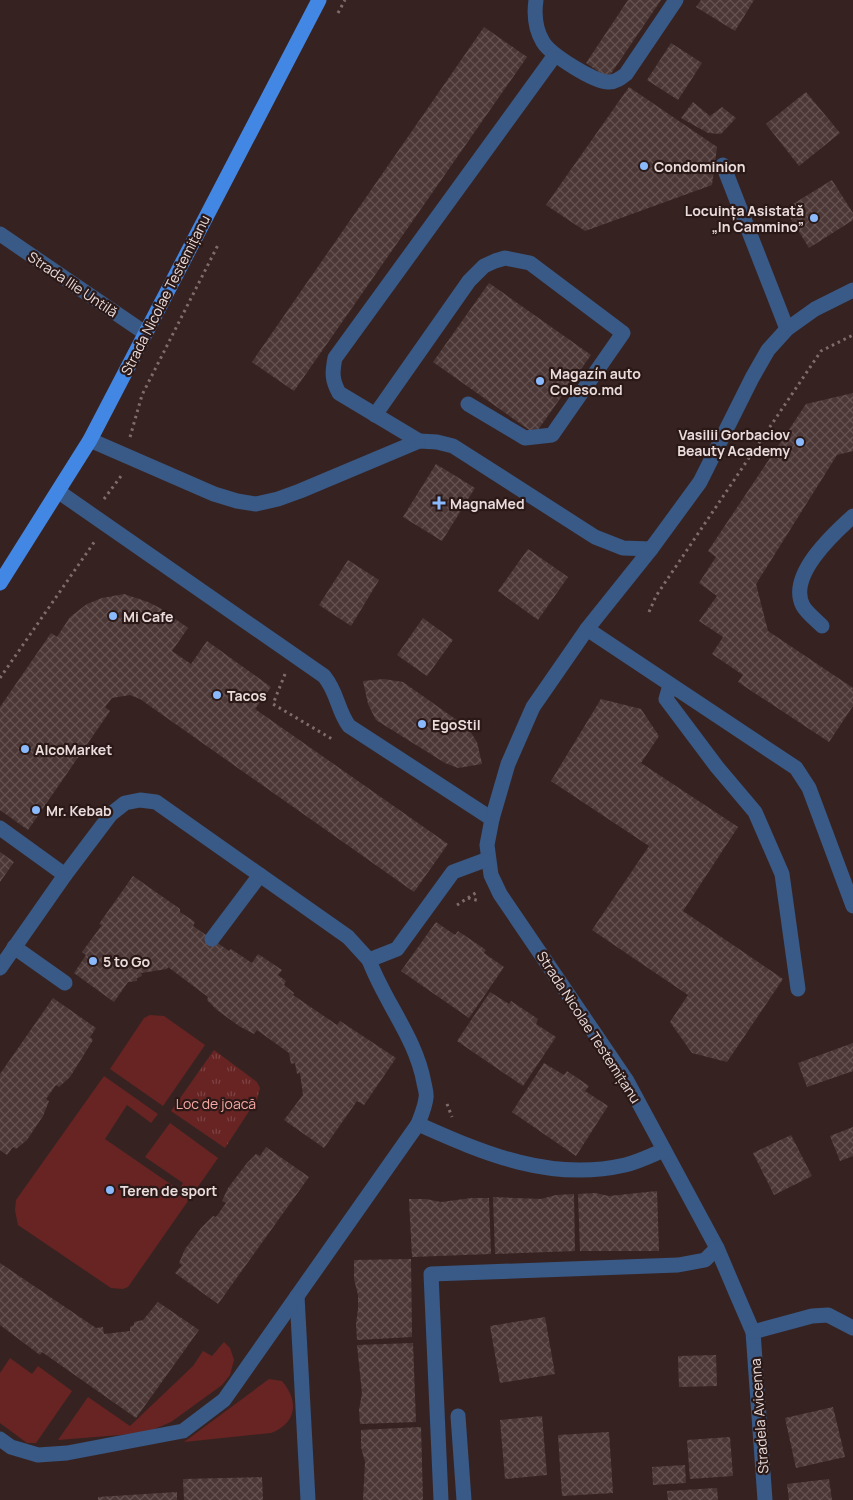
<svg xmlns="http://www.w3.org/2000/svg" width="853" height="1500" viewBox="0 0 853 1500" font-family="Manrope,sans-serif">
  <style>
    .green { fill: #672423 }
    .park { fill: url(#park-tufts) }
    .building { fill: url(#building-cross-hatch) }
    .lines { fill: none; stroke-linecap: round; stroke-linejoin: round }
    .path { stroke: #7e6d6b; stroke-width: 3; stroke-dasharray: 2.5 4; stroke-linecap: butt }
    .minor { stroke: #395986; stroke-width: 15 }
    .major { stroke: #4387e4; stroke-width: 15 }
    .poi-dot { fill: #8abafc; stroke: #2b1918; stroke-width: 2 }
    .labels { text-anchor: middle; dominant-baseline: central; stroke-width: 4.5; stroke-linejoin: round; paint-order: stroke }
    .poi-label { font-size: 14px; font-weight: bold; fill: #e9dcda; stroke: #2b1918; text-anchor: start }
    .street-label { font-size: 14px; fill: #e9dcda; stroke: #2b1918 }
    .park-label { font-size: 14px; fill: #f7a9a4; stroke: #2b1918 }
  </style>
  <defs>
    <pattern id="park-tufts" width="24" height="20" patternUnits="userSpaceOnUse" patternTransform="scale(1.25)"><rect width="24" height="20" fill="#672423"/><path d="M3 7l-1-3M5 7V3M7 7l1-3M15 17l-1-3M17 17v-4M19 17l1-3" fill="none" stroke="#7d4342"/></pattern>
    <pattern id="building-cross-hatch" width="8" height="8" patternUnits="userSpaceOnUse" patternTransform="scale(1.25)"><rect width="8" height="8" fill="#4b3735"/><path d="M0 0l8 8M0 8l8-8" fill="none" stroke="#655352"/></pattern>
  </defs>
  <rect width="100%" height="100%" fill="#362321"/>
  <g class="green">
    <path d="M150,1015L164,1016L205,1045L163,1106L110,1069L144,1018Z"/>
    <path d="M104,1076L158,1114L151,1123L127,1105L105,1139L179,1190L183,1183L145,1157L170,1123L218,1158L128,1287L123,1289L111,1288L18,1225L15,1210L16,1200Z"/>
    <path d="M224,1342L230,1348L234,1360L230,1375L222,1385L171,1422L145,1433L58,1440L88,1397L130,1426L193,1366L203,1351L212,1356Z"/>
    <path d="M10,1358L32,1374L38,1366L72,1391L36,1443H27L0,1423V1373Z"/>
    <path d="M269,1379L282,1381C299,1401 297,1423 271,1433L184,1442Z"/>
  </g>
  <path class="park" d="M214,1050L257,1082L260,1088L257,1099L225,1148L171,1111Z"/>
  <g class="building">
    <path d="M628,0H661L608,78L586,63Z"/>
    <path d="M701,0H754L735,31L696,7Z"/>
    <path d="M484,27L527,57L294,391L252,362Z"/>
    <path d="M671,43L702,63L678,100L647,80Z"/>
    <path d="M629,87L717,147L712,185L585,231L546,205Z"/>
    <path d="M806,92L840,133L799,166L766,124Z"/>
    <path d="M693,102L710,116L722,107L736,118L721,134L708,133L681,118Z"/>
    <path d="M832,180L853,213V220L809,248L785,209Z"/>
    <path d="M489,283L591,355L535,434L433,362Z"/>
    <path d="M853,393V451L837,455L756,584L768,631L853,688V706L829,742L738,682L743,675L712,654L723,637L699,621L717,596L699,583L716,557L708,551L806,404Z"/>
    <path d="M436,464L475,488L442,541L403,517Z"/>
    <path d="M528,549L568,577L538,620L498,591Z"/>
    <path d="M348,560L379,580L351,626L319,605Z"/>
    <path d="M124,594L148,602L160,608L188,628L172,651L191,664L207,641L271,687L255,709L448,844L414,892L140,699L130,695L112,698L105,707L110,711L28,830L0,810V707L51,633L57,637L70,617L87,604L102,598Z"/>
    <path d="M423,618L453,640L427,676L397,655Z"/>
    <path d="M384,679L403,682L468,728L477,742L482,764L458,768L445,763L376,720L368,704L363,681Z"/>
    <path d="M601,699L641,709L659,736L641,763L738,827L683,911L783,979L727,1062L692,1053L670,1022L688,995L592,930L649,846L551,781Z"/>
    <path d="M0,852L14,862L0,882Z"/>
    <path d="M133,876L180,909V912L195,922L193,926L229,951L231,949L252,963L258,954L282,970L278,975L286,981L284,985L294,993L293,995L337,1025L340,1021L396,1058L364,1105L357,1101L324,1148L284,1120L303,1095L300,1073L297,1074L295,1063L291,1064L289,1053L257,1030L254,1034L239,1026L217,1010L207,1000L208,997L168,967L167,969L141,973L142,976L137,978V981L128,982L114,1002L74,973L86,955L82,952L102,925L99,924Z"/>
    <path d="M436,922L455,935L458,931L486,950L484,953L504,967L469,1018L401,971Z"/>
    <path d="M490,992L509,1004L511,1001L538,1019L536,1024L556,1037L523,1086L457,1041Z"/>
    <path d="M53,998L96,1028L90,1037L93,1040L70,1077L59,1087L56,1085L46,1099L49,1101L43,1116L27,1140L16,1149L13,1147L7,1155L0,1150V1074Z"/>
    <path d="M853,1043V1071L807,1087L798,1063Z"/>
    <path d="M544,1063L564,1075L567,1071L589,1086L585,1091L608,1106L576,1156L512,1112Z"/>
    <path d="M853,1127V1156L840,1161L830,1136Z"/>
    <path d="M791,1135L812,1176L774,1195L753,1153Z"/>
    <path d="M266,1147L309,1177L218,1304L175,1273L182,1265L179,1263L185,1249L201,1228L213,1216L216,1217L226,1203L222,1201L228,1188L247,1163L256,1154L260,1156Z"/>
    <path d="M657,1191L659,1251H580L578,1194L595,1193L609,1196Z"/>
    <path d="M574,1194L575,1251L495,1254L493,1197L541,1199L556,1195Z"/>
    <path d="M472,1198H489L491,1254L412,1257L409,1199H426L441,1202Z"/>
    <path d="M411,1259L412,1337L357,1340L356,1324L358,1309V1295L354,1279V1260Z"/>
    <path d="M0,1263L96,1328L103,1327L104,1334L130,1331V1327L134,1325V1322L143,1320L158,1302L199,1330L136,1418L42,1352L40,1355L0,1325Z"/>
    <path d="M545,1317L555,1374L500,1383L490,1326Z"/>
    <path d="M413,1343L416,1422L360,1424L359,1410L362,1393L357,1345Z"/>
    <path d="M716,1355L717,1386L679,1387L678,1356Z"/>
    <path d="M833,1407L845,1457L796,1468L785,1418Z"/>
    <path d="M542,1416L547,1475L505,1479L500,1420Z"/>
    <path d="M421,1427L423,1500H363L365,1462L361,1447V1430Z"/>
    <path d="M609,1432L613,1493L562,1496L558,1435Z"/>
    <path d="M730,1437L733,1476L690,1479L687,1440Z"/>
    <path d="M685,1465L686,1483L653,1485L652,1467Z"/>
    <path d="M262,1477L263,1500H184L183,1479Z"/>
    <path d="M829,1479L832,1500H789L787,1484Z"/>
    <path d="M717,1488L718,1500H668L667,1491Z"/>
    <path d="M177,1492V1500H98V1497Z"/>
  </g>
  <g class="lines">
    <g class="path">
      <path d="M338,13L345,0"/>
      <path d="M130,437L142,395L219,243"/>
      <path d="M104,499L121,476"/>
      <path d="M649,612L656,596L821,351L853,335"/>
      <path d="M285,674L273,704L332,739"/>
      <path d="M0,678L95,541"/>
      <path d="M468,898L480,901"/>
      <path d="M457,905L477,892"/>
      <path d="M447,1104L452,1117"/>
    </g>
    <g class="minor">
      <path d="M536,0C534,14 535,29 543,42C550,54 595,83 609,82C616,82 621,78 626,74L676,0"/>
      <path d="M723,165L787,329"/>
      <path d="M0,234L145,333"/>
      <path d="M375,415L469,281L484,266L495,261L505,258L530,263L623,333L552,435L525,438L468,404"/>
      <path d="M90,440L214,494L237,501L256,504L278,499L300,491L419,441L437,442L453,446L595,537L623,548L651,549L700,482L752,378L768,350L787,329L815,309L853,290"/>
      <path d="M419,441L339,393C332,380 332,373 335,358L555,55"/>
      <path d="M59,492L324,676C338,693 337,710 349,726L492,819"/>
      <path d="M651,549L587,629L533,707L508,764L492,819L487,845L491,875L500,894L627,1081L717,1248L737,1295L753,1332L765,1500"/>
      <path d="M822,626C816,620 807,613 803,606C787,576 833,534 853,516"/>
      <path d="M587,629L796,768L809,788L853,906"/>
      <path d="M670,685L666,699L717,767L755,812L782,874L798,989"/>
      <path d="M0,828L65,875"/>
      <path d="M212,939L260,875"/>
      <path d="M14,947L65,983"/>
      <path d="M0,968L65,875L111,814L125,803L140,800L156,802L348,937L369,960L397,949L453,872L488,859"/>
      <path d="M418,1124C485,1154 551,1182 625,1165C638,1162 652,1155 664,1150"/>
      <path d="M297,1296L308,1500"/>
      <path d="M753,1332L812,1316L828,1315L853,1328"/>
      <path d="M458,1416L464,1500"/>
      <path d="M0,1439L11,1447L38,1455L67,1453L183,1431L224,1400L418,1124C421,1116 425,1107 426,1098C427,1094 425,1088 424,1083C416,1038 385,1003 369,960"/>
      <path d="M441,1500L431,1274L678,1265L705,1260L717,1248"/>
    </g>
    <path class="major" d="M0,583L90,440L319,0"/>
  </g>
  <g class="poi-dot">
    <circle cx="644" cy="166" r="5"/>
    <circle cx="814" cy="218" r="5"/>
    <circle cx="540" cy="381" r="5"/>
    <circle cx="800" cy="442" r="5"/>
    <path d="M436.5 495.5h5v5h5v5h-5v5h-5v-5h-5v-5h5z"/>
    <circle cx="113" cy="616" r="5"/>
    <circle cx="217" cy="695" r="5"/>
    <circle cx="422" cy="724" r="5"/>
    <circle cx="25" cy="749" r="5"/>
    <circle cx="36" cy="810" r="5"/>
    <circle cx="93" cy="961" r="5"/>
    <circle cx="110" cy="1190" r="5"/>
  </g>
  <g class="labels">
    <g class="poi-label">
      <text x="654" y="166">Condominion</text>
      <text x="804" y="210" text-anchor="end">Locuința Asistată<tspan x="804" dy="16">„In Cammino”</tspan></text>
      <text x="550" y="373">Magazín auto<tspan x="550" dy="16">Coleso.md</tspan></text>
      <text x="790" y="434" text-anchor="end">Vasilii Gorbaciov<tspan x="790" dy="16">Beauty Academy</tspan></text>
      <text x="450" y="503">MagnaMed</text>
      <text x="123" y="616">Mi Cafe</text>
      <text x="227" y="695">Tacos</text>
      <text x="432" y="724">EgoStil</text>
      <text x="35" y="749">AlcoMarket</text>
      <text x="46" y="810">Mr. Kebab</text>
      <text x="103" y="961">5 to Go</text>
      <text x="120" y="1190">Teren de sport</text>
    </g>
    <g class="street-label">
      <text transform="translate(73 284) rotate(34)">Strada Ilie Untilă</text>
      <text transform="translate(165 295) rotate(-63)">Strada Nicolae Testemițanu</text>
      <text transform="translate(589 1027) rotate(57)">Strada Nicolae Testemițanu</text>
      <text transform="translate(759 1416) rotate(-94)">Stradela Avicenna</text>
    </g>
    <g class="park-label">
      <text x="216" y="1103">Loc de joacă</text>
    </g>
  </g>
</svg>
